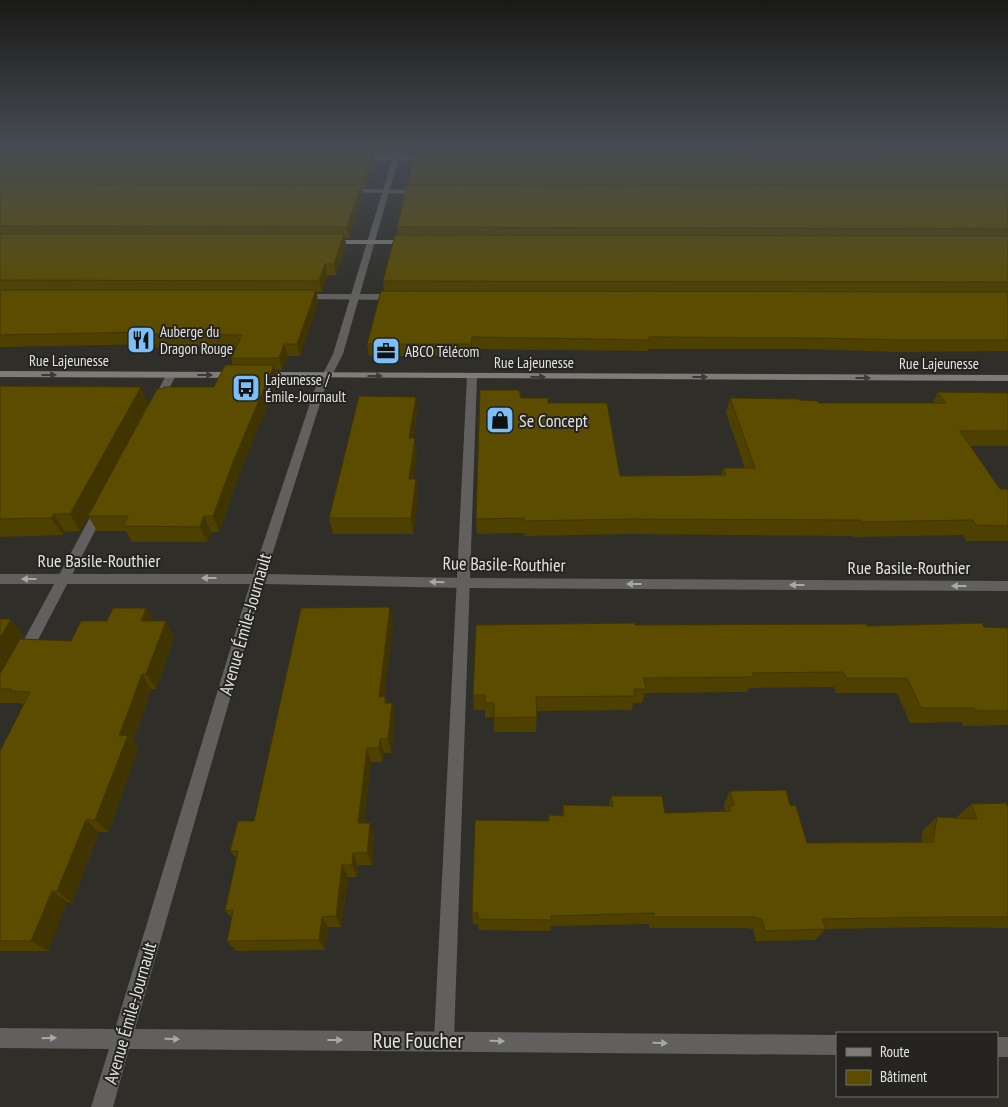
<svg xmlns="http://www.w3.org/2000/svg" width="1008" height="1107" viewBox="0 0 1008 1107" font-family="'PT Sans Narrow',sans-serif">
  <style>
    .lines { fill: none; stroke-linecap: round; stroke-linejoin: round }
    .lane { fill: #61605e; fill-rule: evenodd }
    .street { fill: #61605e; fill-rule: evenodd }
    .secondary { fill: #7d7c79; fill-rule: evenodd }
    .wall { fill: #4e4100 }
    .shaded-wall { fill: #403500 }
    .building { fill: #5b4c00; stroke: #403500 }
    .oneway { fill: #3b3a36 }
    .oneway2 { fill: #a8a8a5 }
    .labels { text-anchor: middle; dominant-baseline: central; stroke-width: 4; stroke-linejoin: round; paint-order: stroke }
    .far-poi-label { font-size: 15px; fill: #e2e2df; stroke: #252420; text-anchor: start }
    .far-street-label { font-size: 15px; fill: #e2e2df; stroke: #252420 }
    .poi-label { font-size: 18px; fill: #e2e2df; stroke: #252420; text-anchor: start }
    .street-label { font-size: 18px; fill: #e2e2df; stroke: #252420 }
    .near-street-label { font-size: 21px; fill: #e2e2df; stroke: #252420 }
  </style>
  <rect width="100%" height="100%" fill="#2f2e29"/>
  <g class="lines">
    <g class="lane">
      <path d="M346,189L423,190L426,192L423,194L344,192L343,191Z"/>
      <path d="M301,294H396L400,297L396,300L298,299V295Z"/>
      <path d="M171,372L176,375L162,403H154L153,401L166,375Z"/>
      <path d="M472,373L477,376L454,1040L451,1047L444,1050L437,1047L434,1040L467,376Z"/>
      <path d="M100,506L106,510L29,657L24,659L19,657L17,653L19,649L94,510Z"/>
    </g>
    <g class="street">
      <path d="M397,146H403L399,156H430L433,158L430,160H398L343,354L324,391L266,574L464,578L1008,581V591L464,588L263,584L135,1029L837,1035V1055L129,1049L113,1107H91L109,1049L0,1048V1028L115,1029L250,584H0V574H253L314,391L333,354L392,160H357L354,158L357,156H393Z"/>
      <rect x="997" y="1037" width="11" height="20"/>
    </g>
    <g class="secondary">
      <path d="M328,240H411L415,242L411,244H331L327,242Z"/>
      <path d="M0,371L235,372L240,375L235,378L0,377Z"/>
      <path d="M260,372L1008,375V381L257,377L255,375Z"/>
    </g>
  </g>
  <g class="wall">
    <path d="M0,146H379L376,154H373L374,161L365,187H362L363,195L349,238H345L346,246L336,275L327,276L322,292H316L318,302L300,356H288L282,370H276L278,380L240,472L219,532H211L207,542H132L126,531H97L88,516L80,531L65,532L63,535L0,537V386L148,404L214,387L233,365L231,358L236,347H156V344L0,347Z"/>
    <path d="M418,146H879L877,152H886L879,146H1008V351L899,352L804,349H649L648,351L472,349L471,356H369L367,344L384,291L383,281L398,235L397,227L410,185L409,178L418,151Z"/>
    <path d="M938,392L1008,393V446H970L1000,489H1008V541H966L963,535L854,537L853,536L627,534L525,536L524,533L477,534L476,519L521,398L548,403L620,476L721,475L723,468H745L726,413L730,398L799,400L819,403H933Z"/>
    <path d="M417,412L413,438L417,453L413,479H416L418,495L413,534H333L329,518Z"/>
    <path d="M146,608L154,621H166L174,637L156,689H151L133,742L138,749L108,832H99L72,903L67,902L48,951H0V751L23,706L21,703H0V618L23,635L21,639L71,641L107,621Z"/>
    <path d="M393,623L384,696H385L387,703H392L395,717L391,753H384L383,762H371L364,823L374,835L372,865H358L357,877H348L341,927H328L325,950L236,951L227,941L232,918L225,911L236,858L230,851L254,821Z"/>
    <path d="M635,625L867,626L1008,628V725L963,726L961,722L910,723L897,693H836L834,687L749,688L747,692L645,693L642,703H633L632,710L537,711L536,732H494V717L485,718V710H474L473,695Z"/>
    <path d="M730,791L790,805L807,843H921L923,830L937,817L957,818V817L971,804L1008,807V928L933,927L826,929L815,940L756,941L753,929L746,928H649V924L551,926L550,931L479,930L478,924H473L472,913L548,821L549,815L562,816L563,805L609,806L611,796L665,813L725,811L724,804Z"/>
  </g>
  <g class="shaded-wall">
    <path d="M375,146H379L376,154Z"/>
    <path d="M373,151L374,161L365,187L364,177Z"/>
    <path d="M361,185L363,195L349,238L347,227Z"/>
    <path d="M344,234L346,246L336,275L334,264Z"/>
    <path d="M325,264L327,276L322,292L319,281Z"/>
    <path d="M316,290L318,302L300,356L297,344Z"/>
    <path d="M472,337V349L471,356V344Z"/>
    <path d="M284,344L288,356L282,370L279,358Z"/>
    <path d="M274,365L278,380L240,472L219,532L213,516L235,457Z"/>
    <path d="M141,387L148,404L80,531L70,514Z"/>
    <path d="M416,397L417,412L410,453L409,438Z"/>
    <path d="M415,438L417,453L411,495L409,479Z"/>
    <path d="M416,479L418,495L413,534L411,518Z"/>
    <path d="M54,514L65,532L63,535L51,518Z"/>
    <path d="M204,516L211,532L207,542L200,527Z"/>
    <path d="M390,607L393,623L382,711L379,697Z"/>
    <path d="M146,608L155,624L141,621Z"/>
    <path d="M0,618L7,626L11,619L23,635L0,677Z"/>
    <path d="M166,621L174,637L156,689L146,674Z"/>
    <path d="M142,674L151,689L133,742L138,749L108,832L95,820L119,736Z"/>
    <path d="M392,703L395,717L391,753L388,739Z"/>
    <path d="M380,739L384,753L383,762L379,748Z"/>
    <path d="M367,748L371,762L362,836L358,823Z"/>
    <path d="M86,820L99,832L72,903L57,891Z"/>
    <path d="M370,823L374,835L372,865L367,853Z"/>
    <path d="M353,853L358,865L357,877L352,865Z"/>
    <path d="M342,865L348,877L341,927L336,916Z"/>
    <path d="M52,891L67,902L48,951L31,941Z"/>
    <path d="M322,917L328,927L325,950L319,940Z"/>
  </g>
  <g class="building">
    <path d="M0,151H373L364,177H0Z"/>
    <path d="M416,151L1008,152V178H409Z"/>
    <path d="M0,184L361,185L347,227L0,226Z"/>
    <path d="M407,185L1008,186V229L397,227Z"/>
    <path d="M0,234H344L334,264H325L319,281L0,280Z"/>
    <path d="M395,235L1008,236V282L383,281Z"/>
    <path d="M0,290H316L297,344H284L279,358H231L242,335L152,334V332L0,335Z"/>
    <path d="M381,291L1008,292V340H905L808,338L649,337L650,340L472,337L471,344H367Z"/>
    <path d="M225,365H274L235,457L213,516H204L200,527L123,526L128,516H88L157,389H163L164,387H214Z"/>
    <path d="M0,386L141,387L70,514H54L51,518L0,519Z"/>
    <path d="M480,390H519L521,398H548V403H607L620,476L726,475L723,468H755L730,398L799,399V400L818,401L819,403H946L938,392L1008,393V431H960L1000,489H1008V526L976,525L973,520L861,522L860,520L630,519L525,521L524,518L476,519Z"/>
    <path d="M359,396L416,397L409,438H415L409,479H416L411,518H329Z"/>
    <path d="M390,607L379,697L385,696V703H392L388,739H380L379,748H367L358,823H370L367,853H353L352,865H342L336,916L322,917L319,940L227,941L233,910L225,911L238,851H230L238,821H254L301,608Z"/>
    <path d="M113,608H146L141,621H166L146,674H142L119,736L128,735L95,820H86L57,891H52L31,941H0V751L30,692L10,691L11,689H0V674L20,639L71,641L81,621H107Z"/>
    <path d="M0,619H11L0,638Z"/>
    <path d="M635,623V625L866,624L867,626L982,623L984,627L1008,628V711H976L974,708H921L907,678H846L843,672L752,673L754,677L644,678L646,689H634L635,696L536,697L537,717L494,718V703H485V695H473L476,625Z"/>
    <path d="M786,790L790,805L796,806L807,843L933,842L937,817L977,819L971,804L1006,803L1008,807V917H948L822,919L826,929L765,931L762,919L754,917H654V913L551,916L552,920L478,919V913H472L475,820L549,821V815L564,816L563,805L613,806L611,796H662L665,813L730,811L729,806L734,805L730,791Z"/>
  </g>
  <defs><path id="oneway-solid" d="M-6-.8H1V-3.2L6.5 0L1 3.2V.8H-6Z" transform="scale(1.25)"/></defs>
  <g class="oneway">
    <use href="#oneway-solid" transform="translate(49 375)"/>
    <use href="#oneway-solid" transform="translate(205 375)"/>
    <use href="#oneway-solid" transform="translate(375 376)"/>
    <use href="#oneway-solid" transform="translate(538 377)"/>
    <use href="#oneway-solid" transform="translate(700 377)"/>
    <use href="#oneway-solid" transform="translate(863 378)"/>
  </g>
  <g class="oneway2">
    <use href="#oneway-solid" transform="translate(209 578) rotate(-180)"/>
    <use href="#oneway-solid" transform="translate(29 579) rotate(-180)"/>
    <use href="#oneway-solid" transform="translate(437 582) rotate(-179)"/>
    <use href="#oneway-solid" transform="translate(634 584) rotate(-180)"/>
    <use href="#oneway-solid" transform="translate(797 585) rotate(-180)"/>
    <use href="#oneway-solid" transform="translate(959 586) rotate(-180)"/>
    <use href="#oneway-solid" transform="translate(49 1038) rotate(-1)"/>
    <use href="#oneway-solid" transform="translate(172 1039) rotate(1)"/>
    <use href="#oneway-solid" transform="translate(335 1040)"/>
    <use href="#oneway-solid" transform="translate(497 1041) rotate(1)"/>
    <use href="#oneway-solid" transform="translate(660 1043) rotate(1)"/>
  </g>
  <linearGradient id="sky" x2="0" y2="1"><stop stop-color="#1a1917"/><stop offset="0.49" stop-color="#474c54"/><stop offset="1" stop-color="#474c54" stop-opacity="0"/></linearGradient>
  <rect width="1008" height="301" fill="url(#sky)"/>
  <defs>
    <symbol id="restaurant-square" viewBox="-11 -11 22 22"><rect x="-9" y="-9" width="18" height="18" rx="4" fill="#7bbef8" stroke="#252420"/><path d="M-5-6h1v4h1v-4h1v4h1v-4h1v5L-1.5 .5V6h-2V.5L-5-1ZM5-6V6H3V1.5H1.5Q1.5-4 5-6Z" fill="#111"/></symbol>
    <symbol id="office-square" viewBox="-11 -11 22 22"><rect x="-9" y="-9" width="18" height="18" rx="4" fill="#7bbef8" stroke="#252420"/><path d="M-6-3h4V-5.5h4V-3h4V5H-6ZM-1-4.5V-3h2v-1.5ZM-6 0V1H6V0Z" fill="#111"/></symbol>
    <symbol id="bus-square" viewBox="-11 -11 22 22"><rect x="-9" y="-9" width="18" height="18" rx="4" fill="#7bbef8" stroke="#252420"/><path d="M-5-6H5V4H4V6H2V4H-2V6H-4V4H-5ZM-3.5-4V0h7V-4ZM-3.5 1.2v1.5H-2V1.2ZM2 1.2v1.5H3.5V1.2Z" fill="#111"/></symbol>
    <symbol id="shop-square" viewBox="-11 -11 22 22"><rect x="-9" y="-9" width="18" height="18" rx="4" fill="#7bbef8" stroke="#252420"/><path d="M-5-2.5h2.3a2.7 3.5 0 0 1 5.4 0H5L5.5 6h-11ZM-1.5-2.5h3a1.5 2.3 0 0 0-3 0Z" fill="#111"/></symbol>
  </defs>
  <g fill-rule="evenodd">
    <use href="#restaurant-square" x="125" y="324" width="32" height="32"/>
    <use href="#office-square" x="370" y="335" width="32" height="32"/>
    <use href="#bus-square" x="230" y="372" width="32" height="32"/>
    <use href="#shop-square" x="484" y="404" width="32" height="32"/>
  </g>
  <g class="labels">
    <g class="far-poi-label">
      <text x="160" y="331">Auberge du<tspan x="160" dy="17">Dragon Rouge</tspan></text>
      <text x="405" y="351">ABCO Télécom</text>
      <text x="265" y="379">Lajeunesse /<tspan x="265" dy="17">Émile-Journault</tspan></text>
    </g>
    <g class="far-street-label">
      <text x="69" y="360">Rue Lajeunesse</text>
      <text x="534" y="362">Rue Lajeunesse</text>
      <text x="939" y="363">Rue Lajeunesse</text>
    </g>
    <g class="poi-label">
      <text x="519" y="420">Se Concept</text>
    </g>
    <g class="street-label">
      <text x="99" y="560">Rue Basile-Routhier</text>
      <text transform="translate(504 564) rotate(1)">Rue Basile-Routhier</text>
      <text x="909" y="567">Rue Basile-Routhier</text>
      <text transform="translate(245 624) rotate(-74)">Avenue Émile-Journault</text>
      <text transform="translate(130 1013) rotate(-74)">Avenue Émile-Journault</text>
    </g>
    <g class="near-street-label">
      <text x="418" y="1040">Rue Foucher</text>
    </g>
  </g>
  <rect x="836" y="1032" width="162" height="65" fill="#252420" stroke="#71706c"/>
  <rect x="846" y="1048" width="25" height="8" fill="#7d7c79" stroke="#71706c"/>
  <text x="880" y="1057" font-size="15" fill="#e2e2df">Route</text>
  <rect x="846" y="1070" width="25" height="15" fill="#5b4c00" stroke="#71706c"/>
  <text x="880" y="1082" font-size="15" fill="#e2e2df">Bâtiment</text>
</svg>
